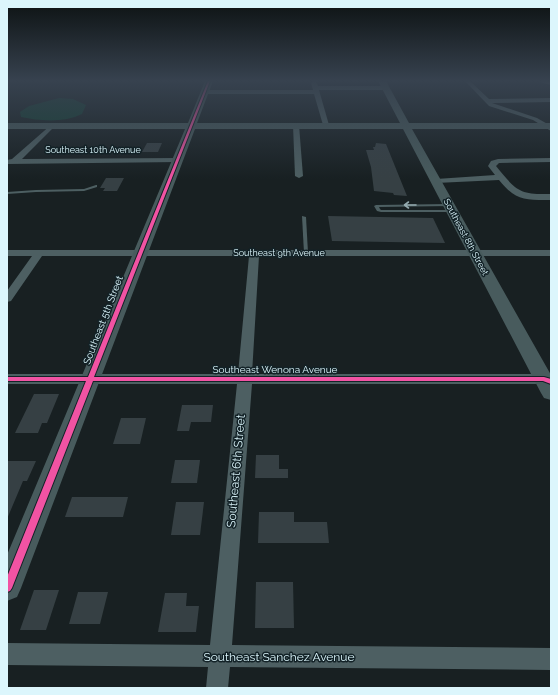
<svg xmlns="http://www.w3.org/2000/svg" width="558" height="695" viewBox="0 0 558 695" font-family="Raleway,sans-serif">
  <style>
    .water { fill: #114032 }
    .building { fill: #364044 }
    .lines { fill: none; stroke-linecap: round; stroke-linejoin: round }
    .lane { fill: #4d5f62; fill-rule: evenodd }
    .street { fill: #4d5f62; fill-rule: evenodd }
    .secondary { fill: #485b5d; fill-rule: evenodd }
    .cycleway-casing { stroke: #132227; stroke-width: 2 }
    .cycleway { fill: #f153a3; fill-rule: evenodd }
    .oneway { stroke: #94aaaf }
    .labels { text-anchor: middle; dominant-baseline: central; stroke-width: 3; stroke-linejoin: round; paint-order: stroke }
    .far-street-label { font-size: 9px; fill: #dcf6fc; stroke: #132227 }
    .street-label { font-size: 10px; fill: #dcf6fc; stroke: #132227 }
    .near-street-label { font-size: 12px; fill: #dcf6fc; stroke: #132227 }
  </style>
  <rect width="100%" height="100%" fill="#182022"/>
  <path class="water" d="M59,98L73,99L86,105L82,114C64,123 40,121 21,117L20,112L29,106Z"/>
  <g class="building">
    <path d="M147,143H162L158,152H142Z"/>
    <path d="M376,143L386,144L407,196L394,195L393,193L374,191L371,167L366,150H374L373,147H375Z"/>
    <path d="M106,178H124L117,191H103L105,188H100Z"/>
    <path d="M328,216L433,218L445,243L332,241Z"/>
    <path d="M34,394H59L47,423H42L38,433H15Z"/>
    <path d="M182,405H213L211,422H191L189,431H177Z"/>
    <path d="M121,418H146L140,444H113Z"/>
    <path d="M256,455H279V469H288V478H255Z"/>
    <path d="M175,460H200L197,483H171Z"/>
    <path d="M7,461H36L27,481H23L7,519Z"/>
    <path d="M72,497H128L123,517H65Z"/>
    <path d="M176,502H204L200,535H171Z"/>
    <path d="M259,512H294V522H327L329,543H258Z"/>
    <path d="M256,582H293L294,628H255Z"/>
    <path d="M34,590H59L46,630H20Z"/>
    <path d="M78,592H108L100,624H69Z"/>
    <path d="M165,593H187L186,606H199L196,632H158Z"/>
  </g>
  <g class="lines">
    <g class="lane">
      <path d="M96,185H97V187L84,191L36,192L7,194V192L36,190L84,189Z"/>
      <path d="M449,204H450V206L379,207L380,209L381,210H452L454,211L453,212H381L377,211L374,206L376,205Z"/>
      <path d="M302,216L306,217L308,253L306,254L304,253Z"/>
    </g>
    <g class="street">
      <path d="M314,81L316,82L318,86H386L389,88L386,90H319L329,125L326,127L323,125L314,94H205L202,92L205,90H313L311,83Z"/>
      <path d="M465,81H470L489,99L551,98V102L492,103L537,118L551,126V131L533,120L489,106Z"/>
      <path d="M539,81H551V85L539,82Z"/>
      <path d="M296,123L299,125L303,176L299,178L295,176L293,125Z"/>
      <path d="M52,124L55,126L22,159L178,158L182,160L178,162L7,164V160L12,159Z"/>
      <path d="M551,158V162L499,163L496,166C516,190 518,195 551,194V200C525,200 516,201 499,180L436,183L432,181L436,179L495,175L488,166L491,161L498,159Z"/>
      <path d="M7,250H551V256H259L252,374H544L551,377V387L542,384H252L232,645L551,648V670L230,667L228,688H206L208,667L7,665V643L210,645L237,384H7V374H238L249,256H42L11,301L7,302V291L32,256H7Z"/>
    </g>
    <path class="secondary" d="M205,81H213L197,123H400L378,81H386L409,123H551V129H412L551,375V400L544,398L541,393L403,129H195L21,588L17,597L7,601V555L185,129H7V123H188Z"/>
    <defs>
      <path id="cycleway" d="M208,81H210L94,377H544L551,379V384L543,381H93L12,588L10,591L7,592V577L86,381H7V377H88Z"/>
    </defs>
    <use href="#cycleway" class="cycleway-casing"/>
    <use href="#cycleway" class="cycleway"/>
  </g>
  <defs><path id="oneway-shaft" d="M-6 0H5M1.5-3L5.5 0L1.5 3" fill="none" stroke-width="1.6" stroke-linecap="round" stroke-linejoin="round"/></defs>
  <use class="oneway" href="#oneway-shaft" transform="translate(410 205) rotate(-180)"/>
  <linearGradient id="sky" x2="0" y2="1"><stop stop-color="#0d1213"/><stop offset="0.45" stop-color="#37424f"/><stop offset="1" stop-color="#37424f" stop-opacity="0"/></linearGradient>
  <rect width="558" height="179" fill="url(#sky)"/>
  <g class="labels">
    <g class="far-street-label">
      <text x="93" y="150">Southeast 10th Avenue</text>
      <text transform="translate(466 237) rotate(62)">Southeast 8th Street</text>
      <text x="279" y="253">Southeast 9th Avenue</text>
    </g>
    <g class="street-label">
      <text transform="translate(103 320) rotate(-69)">Southeast 5th Street</text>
      <text x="275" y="369">Southeast Wenona Avenue</text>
    </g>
    <g class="near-street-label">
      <text transform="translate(236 471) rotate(-85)">Southeast 6th Street</text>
      <text x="279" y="657">Southeast Sanchez Avenue</text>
    </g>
  </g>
  <rect width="558" height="695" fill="none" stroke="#dcf6fc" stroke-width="16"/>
</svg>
